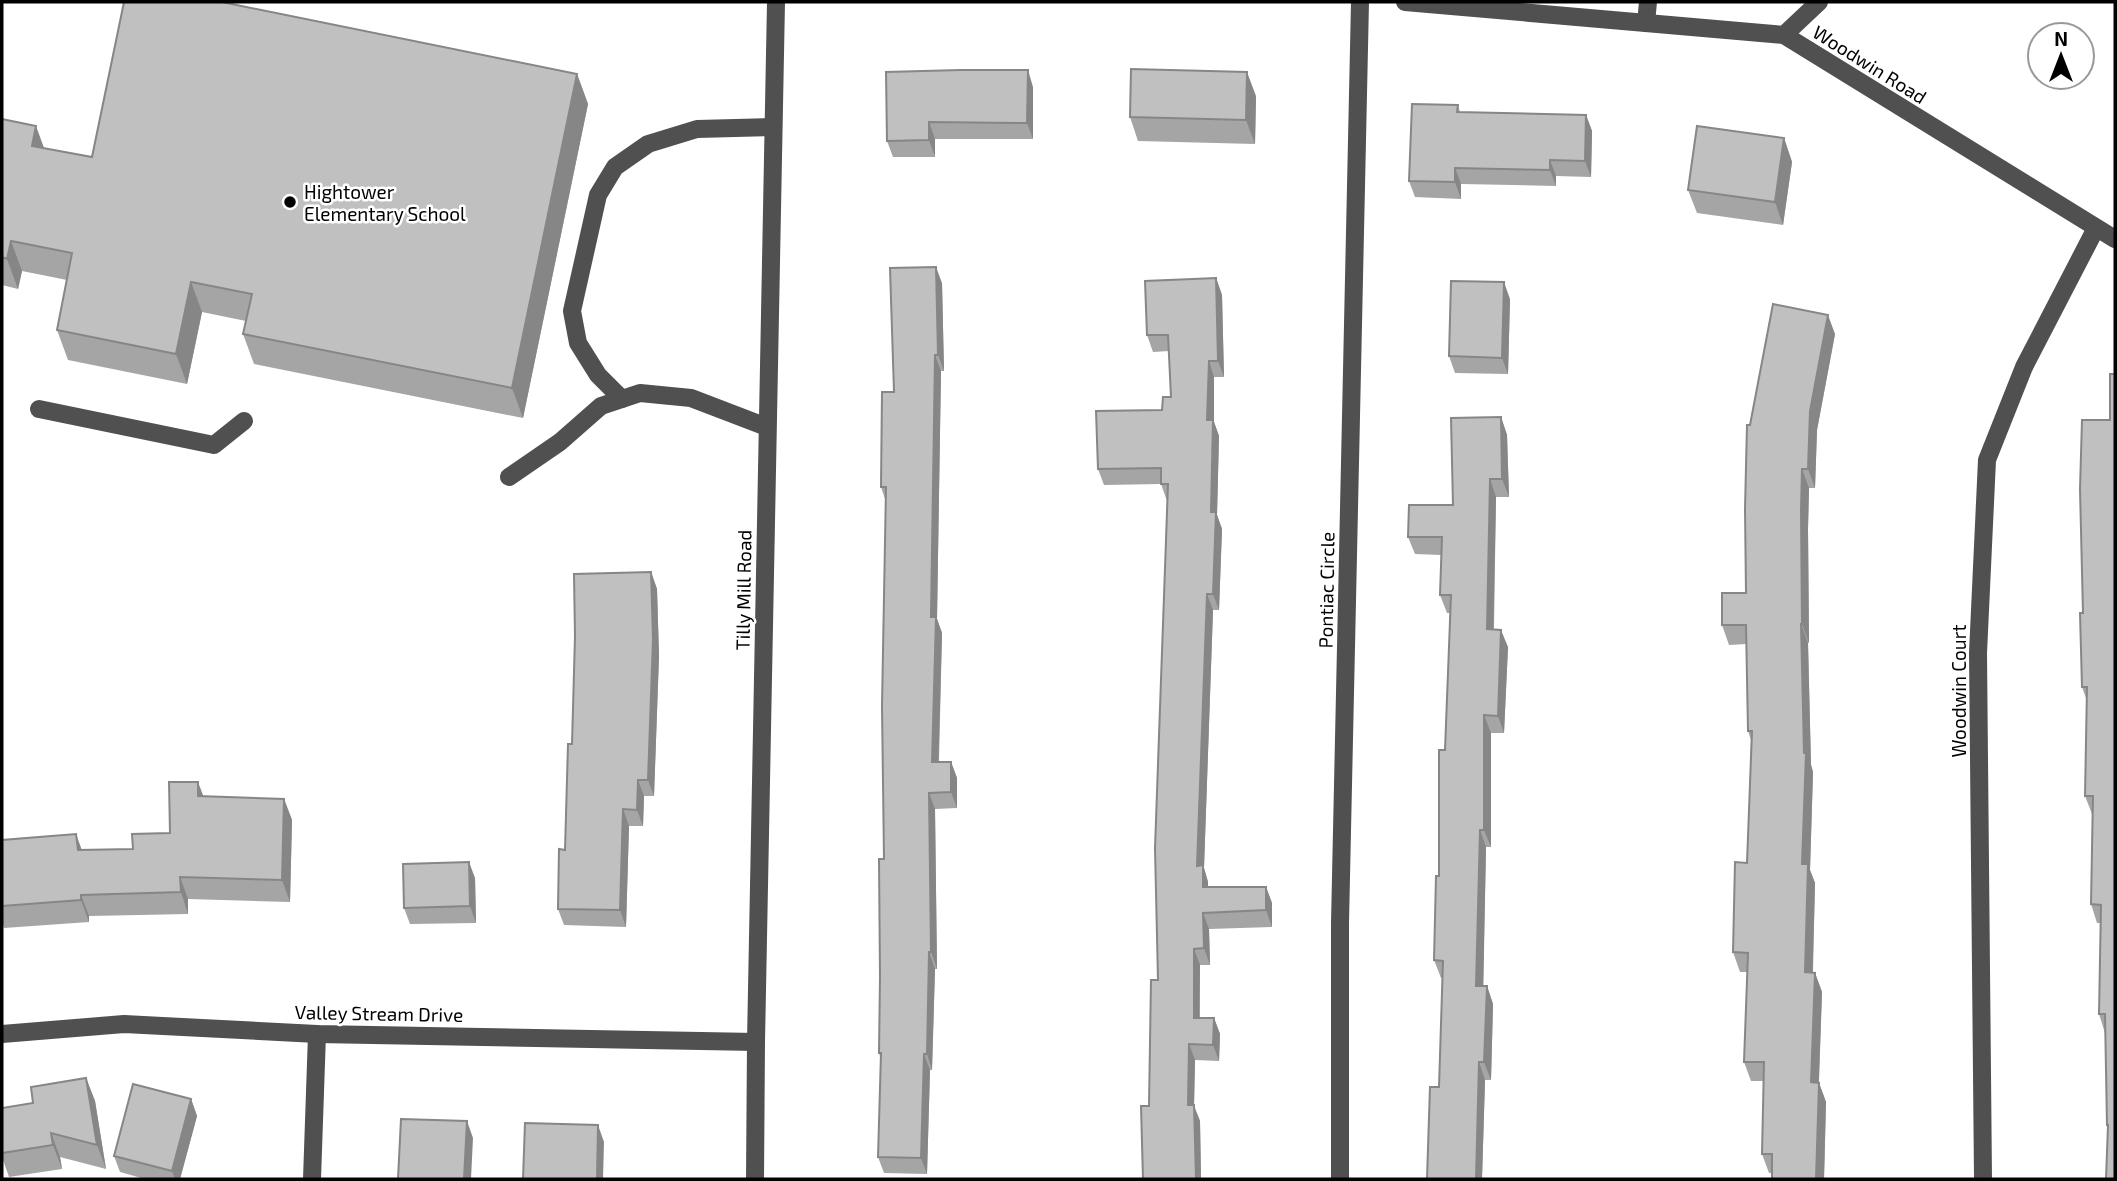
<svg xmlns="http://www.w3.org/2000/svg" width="2117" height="1181" viewBox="0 0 2117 1181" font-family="'Exo 2',sans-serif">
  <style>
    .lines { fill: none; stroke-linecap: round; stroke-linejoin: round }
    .minor { stroke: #505050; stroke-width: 18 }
    .wall { fill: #a5a5a5 }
    .shaded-wall { fill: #868686 }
    .building { fill: #c0c0c0; stroke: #868686; stroke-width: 2 }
    .poi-dot { fill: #000; stroke: #fff; stroke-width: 2.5 }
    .labels { text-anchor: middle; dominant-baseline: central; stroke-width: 5; stroke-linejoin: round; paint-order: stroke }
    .street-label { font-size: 19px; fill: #000; stroke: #fff }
    .poi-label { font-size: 19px; fill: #000; stroke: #fff; text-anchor: start }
  </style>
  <rect width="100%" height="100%" fill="#fff"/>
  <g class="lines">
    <g class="minor">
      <path d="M1405,2L1784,35L2115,239"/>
      <path d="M1646,23L1648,2"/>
      <path d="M1784,35L1819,2"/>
      <path d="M622,399L598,375L578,343L572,311L598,195L615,167L648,144L697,129L772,127"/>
      <path d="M39,409L214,445L244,421"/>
      <path d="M509,477L560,442L601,406L640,393L691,398L767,427"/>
      <path d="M2,1034L124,1024L317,1034L756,1042"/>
      <path d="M312,1179L317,1034"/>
      <path d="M755,1179L756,1042L776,2"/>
      <path d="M1340,1179V923L1360,2"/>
      <path d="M1983,1179L1978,653L1987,460L2024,367L2096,228"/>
    </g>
  </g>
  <g class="wall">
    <path d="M886,72L1033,87V139H935V157H893L887,141Z"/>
    <path d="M577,74L588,104L523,418L254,364L243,334L246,321L202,312L187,384L68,360L57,330L67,280L22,271L18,289L2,285V119L44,148L92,157Z"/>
    <path d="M1256,96L1255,144L1138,141L1130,117Z"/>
    <path d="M1458,105L1460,112L1586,115L1592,131L1591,177L1556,176V186L1461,184V199L1415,197L1409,181Z"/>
    <path d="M1784,138L1792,162L1783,225L1697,213L1688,190Z"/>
    <path d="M1216,278L1222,295L1224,377H1214V422L1219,436L1217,515L1222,529L1219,610H1213L1204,868L1208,882V887H1266L1272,903V927L1209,929L1210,965H1200V1018H1214L1220,1034L1219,1061L1195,1060L1194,1106L1200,1121L1201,1179H1143L1158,980L1167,501L1161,484L1104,485L1098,469L1162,410L1171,397L1169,351L1153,352L1147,335Z"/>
    <path d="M942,283L944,371H941L937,619L942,633L939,762H951L957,778V808L935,809L937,969H935L932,1070H930L927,1174L884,1173L878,1157L881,1059L879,1053L884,859L886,502L881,487L894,392Z"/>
    <path d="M1510,299L1508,374L1455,373L1449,356Z"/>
    <path d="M1835,334L1817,430L1815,488H1809L1808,529L1809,643H1808L1811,765L1813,772L1810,870L1815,883L1813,973H1815L1822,992L1819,1083L1826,1102L1824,1179H1772V1173H1769L1762,1154L1764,1081H1751L1744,1062L1748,972H1740L1733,952L1747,863L1751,740L1748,731L1746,644L1729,645L1722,625L1746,593L1750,425Z"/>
    <path d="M1501,417L1507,435L1509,497H1496L1494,630L1508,647L1504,733H1491V847H1486L1483,986H1487L1493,1004L1491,1080H1485L1482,1179H1427L1439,1087L1442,978H1441L1434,960L1445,750L1450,613H1447L1440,595L1441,555L1415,554L1408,537L1453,505Z"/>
    <path d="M2110,420L2108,1129L2107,1125L2105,1033L2099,1014L2101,923H2097L2091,904L2092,814L2085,796L2087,701L2082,687L2083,613Z"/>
    <path d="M651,572L657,589L659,656L654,796H644L643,826H629L626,927L564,925L558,909L565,850L572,744Z"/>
    <path d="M203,797L284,799L292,820L290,902L188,899V914L89,916V922L4,928L2,921V840L82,850L133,849L170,833Z"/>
    <path d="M475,878L476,923L410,924L404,908Z"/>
    <path d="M86,1078L95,1101L106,1169L60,1157L62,1169L9,1177L2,1157V1108L33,1103Z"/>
    <path d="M191,1099L197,1116L180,1179H145L120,1172L114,1156Z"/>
  </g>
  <g class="shaded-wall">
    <path d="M1028,70L1033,87V139L1027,123Z"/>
    <path d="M1247,72L1256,96L1255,144L1246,120Z"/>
    <path d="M577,74L588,104L523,418L512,388Z"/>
    <path d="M1586,115L1592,131L1591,177L1585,161Z"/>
    <path d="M929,122L935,139V157L929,140Z"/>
    <path d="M36,126L47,156L32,146Z"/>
    <path d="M1784,138L1792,162L1783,225L1775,202Z"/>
    <path d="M1550,160L1556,176V186L1550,170Z"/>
    <path d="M1455,168L1461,184V199L1455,182Z"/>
    <path d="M11,241L22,271L18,289L7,259Z"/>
    <path d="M936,267L942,283L944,371L938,355Z"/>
    <path d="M1216,278L1222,295L1224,377L1218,361Z"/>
    <path d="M191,282L202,312L187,384L176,354Z"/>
    <path d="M1504,282L1510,299L1508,374L1502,358Z"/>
    <path d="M1828,315L1835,334L1817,430L1815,488L1808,469L1810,411Z"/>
    <path d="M935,355L941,371L937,619L942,633L938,778L932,762L931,617Z"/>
    <path d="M1209,361L1214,377V422L1219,436L1217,515L1222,529L1219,610L1213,594L1207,420Z"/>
    <path d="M1501,417L1507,435L1509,497L1502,479Z"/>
    <path d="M1802,469L1809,488L1808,529L1809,643L1802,624L1801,510Z"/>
    <path d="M1490,479L1496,497L1493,647L1487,629Z"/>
    <path d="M651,572L657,589L659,656L654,796L648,780Z"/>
    <path d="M1207,594L1213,610L1204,868L1208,882V903L1203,887L1197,866Z"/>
    <path d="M1801,624L1808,643L1811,765L1813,772L1810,870L1815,883L1812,992L1805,972L1802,864L1804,753Z"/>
    <path d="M1501,630L1508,647L1504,733L1498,716Z"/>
    <path d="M1484,715L1491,733V847L1484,830Z"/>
    <path d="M951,762L957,778V808L951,792Z"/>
    <path d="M638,780L644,796L643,826L637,810Z"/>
    <path d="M198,782L206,803L198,796Z"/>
    <path d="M929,793L935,809L937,969L931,952Z"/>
    <path d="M284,799L292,820L290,902L282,880Z"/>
    <path d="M623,809L629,826L626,927L620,910Z"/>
    <path d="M1480,830L1486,847L1483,1003L1476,986Z"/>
    <path d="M76,834L84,856L78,850Z"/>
    <path d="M469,862L475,878L476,923L470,906Z"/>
    <path d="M180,877L188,899V914L181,892Z"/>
    <path d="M1266,887L1272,903V927L1266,910Z"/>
    <path d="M81,895L89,916V922L81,900Z"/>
    <path d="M1203,913L1209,929L1210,965L1204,948Z"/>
    <path d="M1194,949L1200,965L1199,1034L1194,1018Z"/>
    <path d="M929,952L935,969L932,1070L927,1054Z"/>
    <path d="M1815,973L1822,992L1818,1102L1811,1082Z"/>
    <path d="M1487,986L1493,1004L1491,1080L1484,1062Z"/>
    <path d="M1214,1018L1220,1034L1219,1061L1213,1045Z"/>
    <path d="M1189,1044L1195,1060L1194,1106L1200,1121L1201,1179H1196L1188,1105Z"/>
    <path d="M924,1054L930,1070L927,1174L921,1158Z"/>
    <path d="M1479,1062L1485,1080L1482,1179H1476Z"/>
    <path d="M86,1078L95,1101L106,1169L97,1145Z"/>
    <path d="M1819,1083L1826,1102L1824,1179H1816Z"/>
    <path d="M191,1099L197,1116L180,1179H175L172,1171Z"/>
    <path d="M467,1121L473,1138L471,1179H464Z"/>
    <path d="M598,1125L604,1142L603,1179H597Z"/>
    <path d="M51,1133L60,1157L62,1169L53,1145Z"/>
  </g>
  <g class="building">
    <path d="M124,2H222L577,74L512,388L243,334L252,294L191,282L176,354L57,330L72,253L11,241L7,259L2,257V119L36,126L32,146L92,157Z"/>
    <path d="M1131,69L1247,72L1246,120L1130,117Z"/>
    <path d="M961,70H1028L1027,123L929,122V140L887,141L886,72Z"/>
    <path d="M1412,104L1458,105L1457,112L1586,115L1585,161L1550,160V170L1455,168V182L1409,181Z"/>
    <path d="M1697,126L1784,138L1775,202L1688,190Z"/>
    <path d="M936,267L938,355H935L931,617H936L932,762H951V792L929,793L931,952H929L927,1054H924L921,1158L878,1157L881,1053H879L880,976L879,859H884L882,706L886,487H881L882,392H894L890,268Z"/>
    <path d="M1216,278L1218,361H1209L1207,420H1213L1211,512H1216L1213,594H1207L1197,866L1203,865V887H1266V910L1203,913L1204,948L1194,949V1018H1214L1213,1045L1189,1044L1188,1105H1194L1196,1179H1143L1141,1106H1149L1151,980H1158L1155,848L1168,484H1161V468L1098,469L1096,411L1162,410L1163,397H1171L1168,335H1147L1145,281Z"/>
    <path d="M1451,281L1504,282L1502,358L1449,356Z"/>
    <path d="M1773,304L1828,315L1810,411L1808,469H1802L1801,510L1802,624H1801L1804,753H1806L1802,864H1808L1805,972L1815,973L1811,1082L1819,1083L1816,1179H1772V1154H1762L1764,1062H1744L1748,953L1733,952L1735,862L1747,863L1752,731H1748L1746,625H1722V593H1746L1745,509L1747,425H1750Z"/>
    <path d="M2110,374H2115V1179H2106L2108,1125H2107L2105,1014H2099L2101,905L2091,904L2093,796H2085L2087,687H2082L2080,613H2083L2080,489L2082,420H2110Z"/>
    <path d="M1501,417L1502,479H1490L1487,629L1501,630L1498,716L1484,715V830H1480L1476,986H1487L1484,1062H1479L1476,1179H1427L1430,1087H1439L1443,961L1434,960L1436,876H1439V750H1445L1451,595H1440L1442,537H1408L1409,505H1453L1451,418Z"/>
    <path d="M651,572L653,639L648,780H638L637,810L623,809L620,910L558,909L559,849L565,850L568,744H572L575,636L574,574Z"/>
    <path d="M169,782H198V796L284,799L282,880L180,877L181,892L81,895V900L2,906V840L76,834L78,850L133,849L132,834L170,833Z"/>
    <path d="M469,862L470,906L404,908L403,864Z"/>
    <path d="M86,1078L97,1145L51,1133L53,1145L2,1153V1108L33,1103L31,1087Z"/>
    <path d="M133,1084L191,1099L172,1171L114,1156Z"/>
    <path d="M401,1119L467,1121L464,1179H398Z"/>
    <path d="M525,1123L598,1125L597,1179H523Z"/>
  </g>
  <circle class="poi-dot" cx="290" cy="202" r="7"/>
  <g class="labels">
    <g class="street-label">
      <text transform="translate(1870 64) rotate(32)">Woodwin Road</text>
      <text transform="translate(743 590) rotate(-89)">Tilly Mill Road</text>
      <text transform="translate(1326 590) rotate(-89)">Pontiac Circle</text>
      <text transform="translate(1958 691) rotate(-90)">Woodwin Court</text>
      <text transform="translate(379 1013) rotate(1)">Valley Stream Drive</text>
    </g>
    <g class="poi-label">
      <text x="304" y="191">Hightower<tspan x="304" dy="22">Elementary School</tspan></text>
    </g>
  </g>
  <rect width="2117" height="1181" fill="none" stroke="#000000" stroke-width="7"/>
  <g transform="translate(2061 56)"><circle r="33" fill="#ffffff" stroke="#999999" stroke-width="2"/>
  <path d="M0-5L12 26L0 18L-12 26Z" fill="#000000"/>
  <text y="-10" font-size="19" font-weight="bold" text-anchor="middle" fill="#000000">N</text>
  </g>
</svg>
